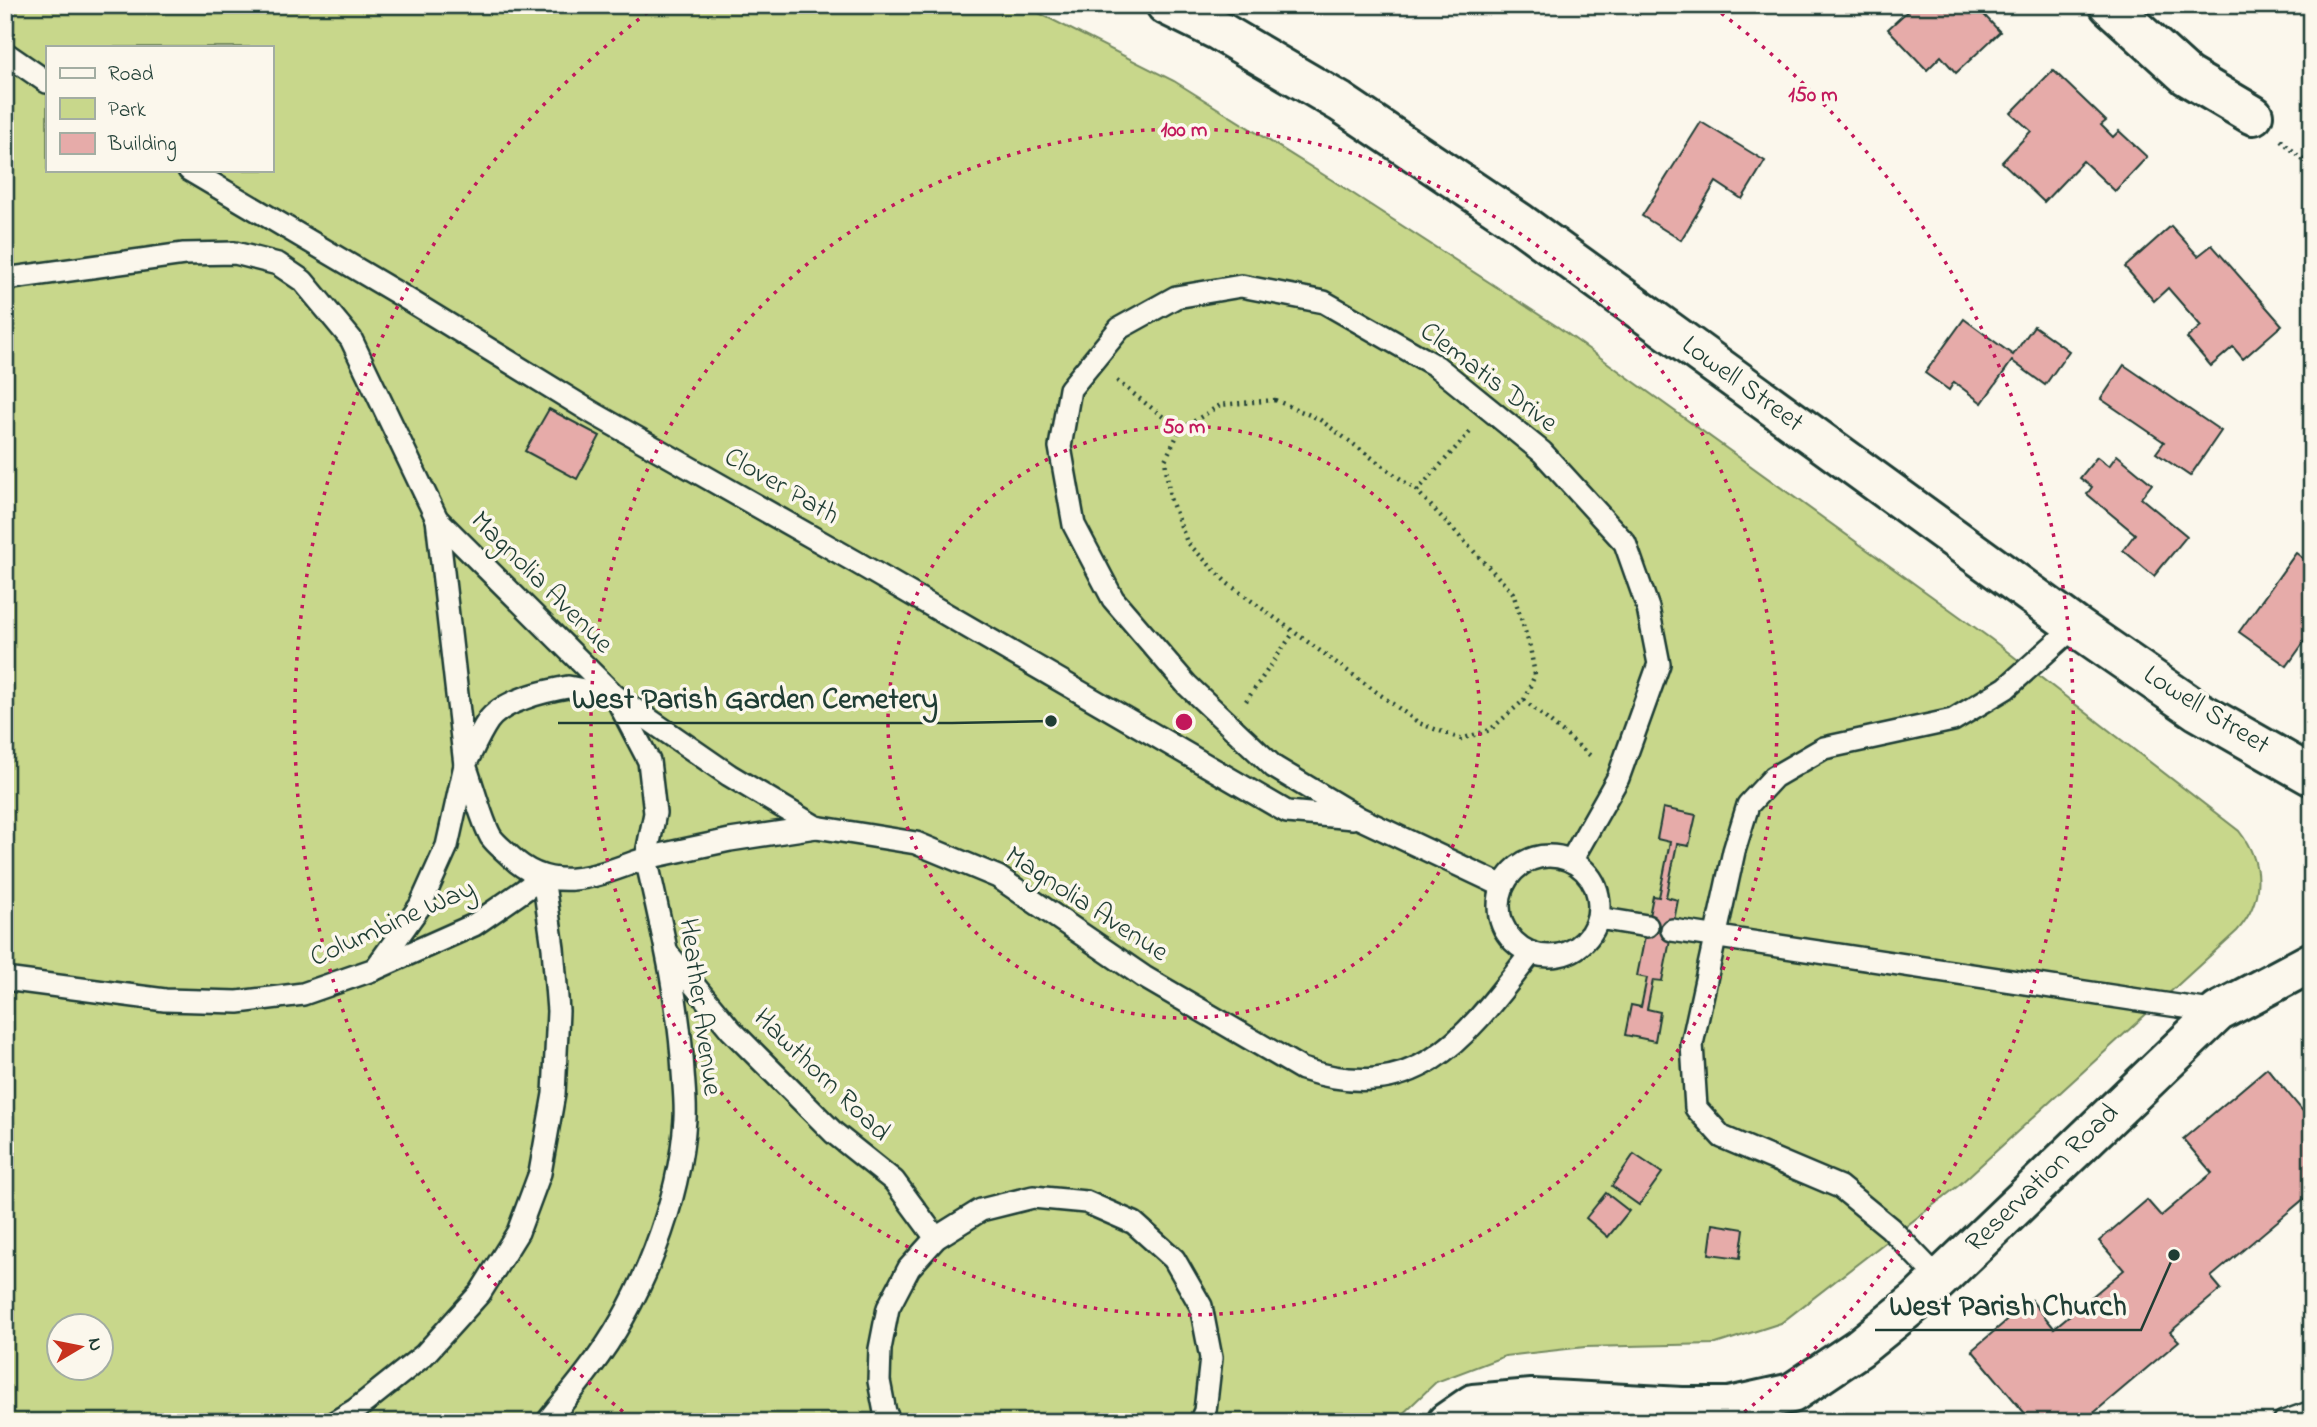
<svg xmlns="http://www.w3.org/2000/svg" width="2317" height="1427" viewBox="0 0 2317 1427" font-family="'Indie Flower',sans-serif">
  <style>
    .green { fill: #c8d78b; stroke: #748a60; stroke-width: 2; fill-rule: evenodd }
    .building { fill: #e6aba9; stroke: #1f3d34; stroke-width: 2 }
    .lines { fill: none; stroke-linecap: round; stroke-linejoin: round }
    .lane-casing { stroke: #1f3d34; stroke-width: 26 }
    .street-casing { stroke: #1f3d34; stroke-width: 44 }
    .secondary-casing { stroke: #1f3d34; stroke-width: 44 }
    .path { stroke: #1f3d34; stroke-width: 4.5; stroke-dasharray: 2 5; stroke-linecap: butt }
    .lane { stroke: #fbf7ec; stroke-width: 21 }
    .street { stroke: #fbf7ec; stroke-width: 38 }
    .secondary { stroke: #fbf7ec; stroke-width: 38 }
    .ring { fill: none; stroke: #c2185b; stroke-width: 3.5; stroke-dasharray: 3.5 7 }
    .labels { text-anchor: middle; dominant-baseline: central; stroke-width: 7; stroke-linejoin: round; paint-order: stroke }
    .street-label { font-size: 28px; fill: #1f3d34; stroke: #fbf7ec }
    .centre { fill: #c2185b; stroke: #fbf7ec; stroke-width: 3.5 }
    .ring-label { font-size: 21px; text-anchor: middle; font-weight: bold; fill: #c2185b; stroke: #fbf7ec; stroke-width: 7; stroke-linejoin: round; paint-order: stroke }
    .leader { fill: none; stroke: #1f3d34; stroke-width: 2.5 }
    .callout-dot { fill: #1f3d34; stroke: #fbf7ec; stroke-width: 2.5 }
    .callout-label { font-size: 30px; text-anchor: middle; font-weight: bold; fill: #1f3d34; stroke: #fbf7ec; stroke-width: 7; stroke-linejoin: round; paint-order: stroke }
  </style>
  <rect width="100%" height="100%" fill="#fbf7ec"/>
  <filter id="ink" filterUnits="userSpaceOnUse"><feTurbulence type="fractalNoise" baseFrequency=".0143" numOctaves="2"/><feDisplacementMap in="SourceGraphic" scale="14" xChannelSelector="R" yChannelSelector="G"/><feConvolveMatrix kernelMatrix="1 2 1 2 8 2 1 2 1" color-interpolation-filters="sRGB"/></filter>
  <g filter="url(#ink)">
    <path class="green" d="M5,5H1023L1174,81L1335,182L1558,327L1991,639L2239,831C2264,863 2264,901 2237,931L1958,1186L1781,1323L1716,1344L1585,1347L1505,1356L1436,1382L1394,1422H5ZM47,47H271V170H47ZM60,1326H102V1368H60Z"/>
    <g class="building">
      <path d="M1910,5H1975L2000,32L1956,73L1941,56L1927,70L1888,29L1912,7Z"/>
      <path d="M2053,70L2106,121L2101,125L2113,137L2119,131L2147,157L2115,191L2083,161L2044,202L2002,162L2031,131L2011,113Z"/>
      <path d="M1701,122L1765,161L1742,199L1716,182L1681,240L1642,216Z"/>
      <path d="M2171,226L2198,256L2212,245L2282,325L2243,359L2233,347L2211,366L2187,338L2201,326L2168,288L2154,301L2125,267Z"/>
      <path d="M1964,319L2013,355L2034,326L2069,351L2045,385L2012,361L1982,403L1954,382L1949,390L1925,373Z"/>
      <path d="M2124,365L2221,431L2190,476L2156,453L2164,442L2101,399Z"/>
      <path d="M549,409L600,436L577,479L525,451Z"/>
      <path d="M2117,455L2152,484L2141,498L2187,536L2154,576L2123,550L2135,534L2087,494L2092,487L2080,478L2097,457L2109,466Z"/>
      <path d="M2296,553L2312,565V631L2287,666L2239,632Z"/>
      <path d="M1663,808L1696,815L1689,846L1677,844L1666,897L1678,900L1662,981L1653,980L1647,1009L1660,1012L1655,1041L1625,1035L1631,1005L1641,1007L1647,978L1637,976L1653,896L1659,897L1670,842L1657,839Z"/>
      <path d="M2267,1068L2312,1122V1192L2211,1277L2221,1289L2170,1332L2179,1341L2083,1422H2032L1972,1350L2031,1300L2054,1328L2124,1270L2099,1241L2147,1200L2161,1216L2212,1173L2183,1139Z"/>
      <path d="M1634,1154L1662,1173L1639,1205L1612,1186Z"/>
      <path d="M1606,1193L1629,1211L1608,1237L1586,1218Z"/>
      <path d="M1713,1224L1744,1229L1740,1258L1709,1254Z"/>
    </g>
    <g class="lines">
      <defs>
        <g id="lane">
          <path d="M5,53L47,82"/>
          <path d="M189,170L399,294L593,413L856,562L1287,812L1353,818"/>
          <path d="M5,279L184,254L235,253L278,264L303,281L351,339L437,519L615,696L729,775L816,827L916,843L998,877L1144,977L1302,1069C1419,1107 1467,1036 1531,953"/>
          <path d="M568,687L615,696L649,761L655,813L646,858C599,875 552,897 510,856C504,850 496,844 491,837C482,822 472,783 465,765C472,751 479,734 488,721C502,701 545,691 568,687Z"/>
          <circle cx="1549" cy="906" r="50"/>
          <path d="M1503,886L1359,818L1274,767L1187,685L1113,599L1074,525L1060,447L1070,389L1120,328L1176,297L1241,286L1324,302L1436,366L1542,452L1625,543L1648,608L1659,664L1618,778L1571,861"/>
          <path d="M1598,918L1647,926"/>
          <path d="M1672,930L2218,1012"/>
          <path d="M669,955L731,1030L834,1133L894,1181L936,1238"/>
          <path d="M375,969L420,906L447,846L465,765L437,519"/>
          <path d="M5,979L165,1000L238,1002L303,994L375,969L474,925L543,877L553,948L558,1011L554,1094L540,1173L518,1232L480,1293L424,1355L355,1410L335,1422"/>
          <path d="M1939,1279L1890,1228L1840,1187L1722,1137L1696,1108L1692,1044L1734,851L1748,805L1774,777L1824,748L1953,720L2006,688L2075,626"/>
          <path d="M547,1422C561,1404 576,1387 590,1368C641,1302 680,1202 685,1119C686,1104 684,1087 683,1072C679,999 662,929 646,858L730,840L816,827"/>
          <path d="M890,1422L885,1412L879,1381L880,1349L888,1308L909,1268L936,1238L981,1210L1033,1197L1086,1202L1134,1223L1174,1259L1201,1306L1211,1358L1205,1411L1200,1422"/>
          <path d="M2284,1422L2312,1412"/>
        </g>
        <g id="street">
          <path d="M2109,5L2187,76L2253,115"/>
          <path d="M1447,1422L1473,1404L1532,1399L1682,1407H1729L1792,1393L1859,1348L1917,1301L2218,1012L2312,962"/>
        </g>
        <path id="secondary" d="M1166,5L1219,31L1340,102L1520,223L2075,626L2198,711L2312,776"/>
      </defs>
      <use href="#lane" class="lane-casing"/>
      <use href="#street" class="street-casing"/>
      <use href="#secondary" class="secondary-casing"/>
      <g class="path">
        <path d="M2281,140L2312,168"/>
        <path d="M1117,381L1180,430"/>
        <path d="M1275,400L1319,419L1417,491L1513,593L1530,647L1535,675L1524,700L1490,730L1461,739L1419,723L1227,583L1187,542L1170,498L1165,460L1180,430L1220,405Z"/>
        <path d="M1417,491L1470,432"/>
        <path d="M1524,700L1593,758"/>
        <path d="M1246,701L1294,632"/>
      </g>
      <use href="#lane" class="lane"/>
      <use href="#street" class="street"/>
      <use href="#secondary" class="secondary"/>
    </g>
  </g>
  <g class="ring">
    <circle cx="1184" cy="722" r="296"/>
    <circle cx="1184" cy="722" r="593"/>
    <path d="M631 1418A889 889 0 0 1 655 7M1713 7A889 889 0 0 1 1737 1418"/>
  </g>
  <g class="labels">
    <g class="street-label">
      <text transform="translate(1488 378) rotate(37)">Clematis Drive</text>
      <text transform="translate(1742 385) rotate(36)">Lowell Street</text>
      <text transform="translate(781 487) rotate(30)">Clover Path</text>
      <text transform="translate(541 583) rotate(45)">Magnolia Avenue</text>
      <text transform="translate(2206 711) rotate(32)">Lowell Street</text>
      <text transform="translate(1086 905) rotate(33)">Magnolia Avenue</text>
      <text transform="translate(393 924) rotate(-24)">Columbine Way</text>
      <text transform="translate(699 1007) rotate(82)">Heather Avenue</text>
      <text transform="translate(821 1076) rotate(44)">Hawthorn Road</text>
      <text transform="translate(2043 1179) rotate(-44)">Reservation Road</text>
    </g>
  </g>
  <circle cx="1184" cy="722" r="10" class="centre"/>
  <g class="ring-label">
    <text x="1813" y="101">150 m</text>
    <text x="1184" y="136">100 m</text>
    <text x="1184" y="433">50 m</text>
  </g>
  <path class="leader" d="M1051 721L952 723H558M2174 1255L2141 1330H1875"/>
  <g class="callout-dot">
    <circle cx="1051" cy="721" r="7"/>
    <circle cx="2174" cy="1255" r="7"/>
  </g>
  <g class="callout-label">
    <text x="755" y="708">West Parish Garden Cemetery</text>
    <text x="2008" y="1315">West Parish Church</text>
  </g>
  <rect width="2317" height="1427" fill="none" stroke="#fbf7ec" stroke-width="28"/>
  <rect x="14" y="14" width="2289" height="1399" fill="none" stroke="#1f3d34" stroke-width="2.5" filter="url(#ink)"/>
  <rect x="46" y="46" width="228" height="126" fill="#fbf7ec" stroke="#a3ada2" stroke-width="2"/>
  <rect x="60" y="68" width="35" height="10" fill="#fbf7ec" stroke="#a3ada2" stroke-width="2"/>
  <text x="108" y="80" font-size="21" fill="#1f3d34">Road</text>
  <rect x="60" y="98" width="35" height="21" fill="#c8d78b" stroke="#a3ada2" stroke-width="2"/>
  <text x="108" y="116" font-size="21" fill="#1f3d34">Park</text>
  <rect x="60" y="133" width="35" height="21" fill="#e6aba9" stroke="#a3ada2" stroke-width="2"/>
  <text x="108" y="150" font-size="21" fill="#1f3d34">Building</text>
  <g transform="translate(80 1347) rotate(80)"><circle r="33" fill="#fbf7ec" stroke="#a3ada2" stroke-width="2"/>
  <path d="M0-5L12 26L0 18L-12 26Z" fill="#c8321e"/>
  <text y="-10" font-size="19" font-weight="bold" text-anchor="middle" fill="#1f3d34">N</text>
  </g>
</svg>
